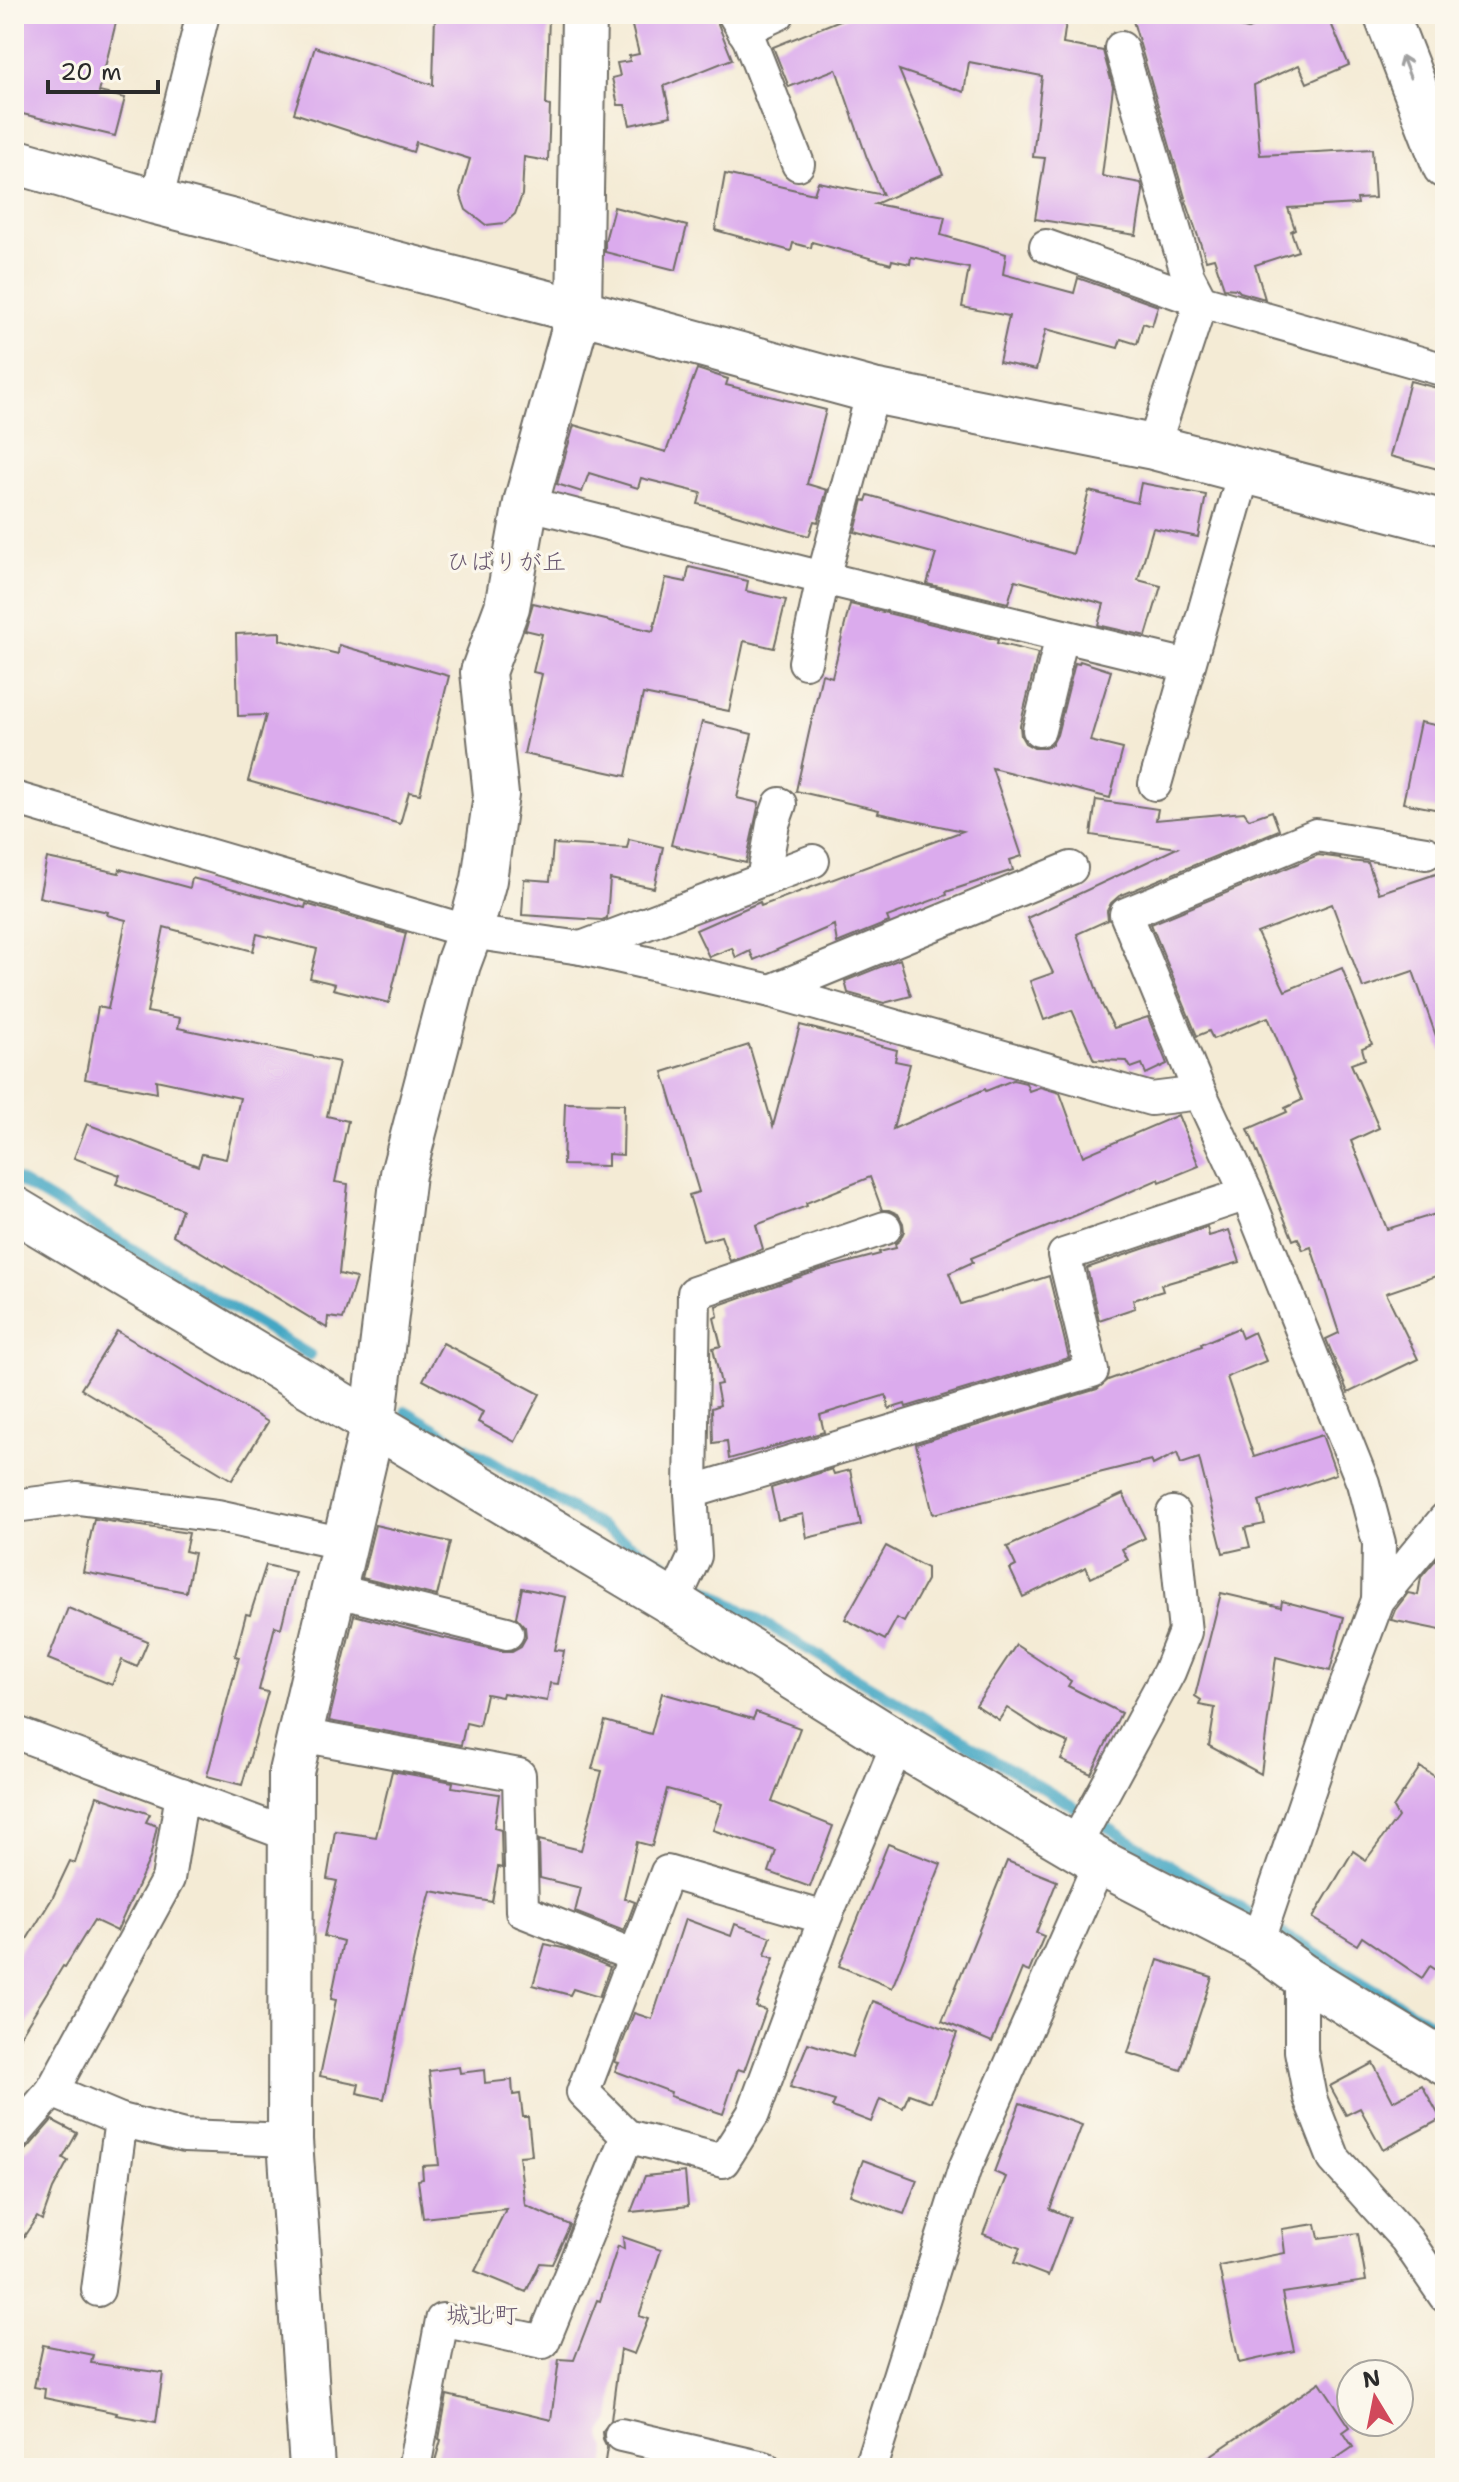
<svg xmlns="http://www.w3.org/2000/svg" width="1459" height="2482" viewBox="0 0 1459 2482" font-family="'Shantell Sans','Klee One',sans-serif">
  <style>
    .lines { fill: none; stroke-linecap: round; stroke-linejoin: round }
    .stream { stroke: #44a7c4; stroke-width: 11 }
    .building { fill: #dbabed }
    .street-casing { stroke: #716e66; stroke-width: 36 }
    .secondary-casing { stroke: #716e66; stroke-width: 48 }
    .highway-casing { stroke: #716e66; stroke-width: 48 }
    .street { stroke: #fff; stroke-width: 32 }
    .secondary { stroke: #fff; stroke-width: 44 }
    .highway { stroke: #fff; stroke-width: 44 }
    .oneway { stroke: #a0a0a0 }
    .labels { text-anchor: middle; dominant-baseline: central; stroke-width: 6; stroke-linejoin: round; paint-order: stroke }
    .quarter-label { font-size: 24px; fill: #69586f; stroke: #fbf7ec }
  </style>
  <rect width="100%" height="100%" fill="#fbf7ec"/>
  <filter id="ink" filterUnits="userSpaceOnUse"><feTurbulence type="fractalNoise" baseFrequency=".0125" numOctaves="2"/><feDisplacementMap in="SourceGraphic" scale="16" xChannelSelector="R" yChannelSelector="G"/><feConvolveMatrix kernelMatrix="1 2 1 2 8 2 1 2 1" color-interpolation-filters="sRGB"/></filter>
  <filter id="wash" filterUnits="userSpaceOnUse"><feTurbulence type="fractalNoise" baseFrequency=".006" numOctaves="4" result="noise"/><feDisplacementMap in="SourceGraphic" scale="32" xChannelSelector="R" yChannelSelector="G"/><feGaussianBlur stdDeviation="1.8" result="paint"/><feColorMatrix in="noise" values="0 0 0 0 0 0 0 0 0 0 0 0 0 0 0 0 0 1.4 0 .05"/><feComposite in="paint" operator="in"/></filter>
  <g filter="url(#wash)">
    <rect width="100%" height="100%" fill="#f4ebd5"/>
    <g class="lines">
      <g class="stream">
        <path d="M14,1178L310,1355"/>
        <path d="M406,1411L1056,1796L1445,2032"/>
      </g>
    </g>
    <g id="blocks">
      <g class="building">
        <path d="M14,14H118L99,92L125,98L115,136L14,112Z"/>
        <path d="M435,14H533V17H549L546,105L550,106L548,161L524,157L522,195L515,214L505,223L486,225L466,210L460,193L470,159L416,142L413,152L294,113L315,47L433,85Z"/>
        <path d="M629,14H714L732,59L664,86L671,116L630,125L625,105H618L612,78L620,76L617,63L630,61L629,56L639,54Z"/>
        <path d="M855,14H1067L1063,44L1103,51L1113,87L1102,176L1141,183L1143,191L1136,235L1035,219L1045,158L1033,157L1042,76L969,62L964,92L899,70L943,174L875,204L945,217L941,235L1006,254L1003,274L1074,293L1078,278L1158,306L1152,326L1143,323L1137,344L1121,339L1118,348L1046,329L1036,370L999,362L1009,316L962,307L969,268L911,257L910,264L892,260L891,264L812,242L811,248L793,243L791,251L715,230L725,174L814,194L818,182L883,195L867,158L836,69L789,87L773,47Z"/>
        <path d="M1131,14H1164L1212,23L1213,21L1248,29L1284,14H1327L1349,65L1307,83L1299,65L1254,85L1260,155L1372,149L1375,198L1357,199L1358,204L1288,208L1295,229L1291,231L1298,251L1255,265L1265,299L1240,292L1237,289L1224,288L1214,258L1206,260L1186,201Z"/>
        <path d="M614,207L687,226L676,270L605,252V241Z"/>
        <path d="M697,369L728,379L726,385L826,410L807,484L827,490L818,522L814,521L809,536L698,504L701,493L641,478L638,488L589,473L582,492L557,484L574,425L666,452Z"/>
        <path d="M1410,381L1445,390V471L1390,456Z"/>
        <path d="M1141,483L1206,495L1198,537L1153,528L1138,580L1161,586L1146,636L1098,625L1104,604L1015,580L1008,603L927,584L936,554L855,532L863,500L866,501L868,495L1073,554L1089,491L1137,503Z"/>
        <path d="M689,567L748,581L746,591L786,600L774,648L744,641L729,711L643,694L626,776L524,754L542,674L533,672L542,634L525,630L533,603L653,631L666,578L686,582Z"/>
        <path d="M850,604L998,640L997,643L1038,653L1020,726L1021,736L1025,743L1034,748H1045L1052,744L1057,735L1075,663L1079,664L1080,661L1111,671L1090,741L1123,749L1110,798L992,768L1022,856L1010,860L1013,870L946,892L947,895L887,917L889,922L837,943L834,925L754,960L750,951L736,958L732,948L709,957L696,930L760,902L761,906L963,831L878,813L879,810L796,791L822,674L832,677Z"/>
        <path d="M280,632V640L338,654L339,645L449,676L420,794L409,792L400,824L248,781L266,715L238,716L236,634Z"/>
        <path d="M702,722L752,734L737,798L759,803L746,863L671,845Z"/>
        <path d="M1420,722L1445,727V811L1403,803Z"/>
        <path d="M1096,800L1158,809L1156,820L1244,812L1249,819L1272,811L1279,830L1119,896L1111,903L1107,911L1108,920L1077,934L1102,1005L1114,1028L1148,1017L1167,1064L1146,1074L1142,1064L1131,1068L1127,1061L1094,1060L1072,1010L1044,1020L1030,981L1053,973L1027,918L1177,848L1091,835Z"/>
        <path d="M629,839L663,847L654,888L610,879L607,918L602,920L522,915L524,879L550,881L553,844L627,848Z"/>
        <path d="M1318,855L1340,858L1341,860L1368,863L1379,893L1445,871V1050H1441L1413,971L1363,988L1332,904L1257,933L1285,991L1342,968L1372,1044L1362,1048L1365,1059L1351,1064L1379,1128L1351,1141L1387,1229L1445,1211V1273L1386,1293L1418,1359L1348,1393L1326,1339L1339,1333L1311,1247L1303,1250L1298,1238L1293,1240L1248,1129L1287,1112L1285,1108L1302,1100L1268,1017L1213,1039L1209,1031L1197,1036L1151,924Z"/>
        <path d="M47,858L119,873L120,869L190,888L192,878L305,908L306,904L406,933L389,1003L333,989L335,984L310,978L317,949L257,934L253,951L164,927L147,1012L180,1018L178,1028L339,1062L327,1116L348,1121L335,1182L348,1184L339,1274L356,1278L343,1319L328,1317L327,1328L173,1235L182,1209L116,1184L120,1175L74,1158L87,1124L198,1166L202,1154L226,1159L240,1098L156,1080L157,1093L85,1079L98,1007L108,1009L126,920L107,915L108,912L39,897Z"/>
        <path d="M900,959L911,996L884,1003L848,993L845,981Z"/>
        <path d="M800,1025L897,1050L895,1061L910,1064L893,1129L985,1089L986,1091L1013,1080L1026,1083L1029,1091L1040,1087L1060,1093L1083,1156L1178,1115L1199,1166L1160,1182L1159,1179L1079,1214L971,1258L973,1262L949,1273L961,1304L1049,1276L1069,1358L906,1407L905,1404L889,1409L886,1395L820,1415L824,1432L729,1459L727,1441L713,1443L712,1408L720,1405L716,1385L721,1384L713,1348L721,1346L714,1318L718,1316L716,1306L823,1269L880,1254L879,1252L896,1248L895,1244L900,1240L904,1231L903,1223L898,1214L889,1210H882L870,1177L806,1203L807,1206L756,1225L763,1249L730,1261L721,1236L703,1241L689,1195L699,1192L663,1072L749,1045L773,1126Z"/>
        <path d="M565,1103L624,1104L623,1155L608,1154V1166L563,1165Z"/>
        <path d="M1207,1227L1209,1236L1229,1230L1240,1262L1161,1285L1163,1291L1133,1300L1135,1308L1099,1320L1087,1268Z"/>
        <path d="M1238,1328L1242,1338L1254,1332L1266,1361L1227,1377L1254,1457L1322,1435L1336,1474L1259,1501L1265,1524L1245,1528L1250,1547L1223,1553L1199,1458L1181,1464L1177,1453L1153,1465L1151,1460L933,1514L916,1444L1097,1389L1108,1380L1202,1346L1201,1344Z"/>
        <path d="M117,1331L268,1422L232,1480L81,1389Z"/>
        <path d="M443,1343L540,1394L515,1442L478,1422L483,1412L423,1380Z"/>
        <path d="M832,1469L834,1474L850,1470L861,1525L807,1538L803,1514L778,1520L771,1488Z"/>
        <path d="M1123,1494L1145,1538L1122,1549L1128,1560L1091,1578L1086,1567L1023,1597L1010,1569L1016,1566L1007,1547Z"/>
        <path d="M94,1519L189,1533L185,1551L194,1553L186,1592L83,1572Z"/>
        <path d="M375,1525L450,1542L437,1596L362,1578Z"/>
        <path d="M886,1546L927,1568V1580L904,1622L897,1618L885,1640L845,1619Z"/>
        <path d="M1445,1549V1631L1391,1620L1395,1610L1408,1593L1418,1595L1421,1577Z"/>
        <path d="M266,1565L295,1572L281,1628L275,1626L259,1690L268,1692L242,1785L207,1776L239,1657L235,1656L246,1614L250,1615Z"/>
        <path d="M522,1588L566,1597L555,1650L564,1651L558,1684L550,1683L547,1701L503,1693L502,1697L486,1694L479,1726L466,1723L461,1745L329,1721L354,1615L427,1634L502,1651H512L521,1646L526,1637L525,1627L516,1617Z"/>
        <path d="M1221,1593L1281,1607L1282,1601L1344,1617L1330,1671L1276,1657L1261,1774L1209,1746L1215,1708L1199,1705L1201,1700L1195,1696Z"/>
        <path d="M68,1608L148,1641L137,1667L122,1660L112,1685L48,1659Z"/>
        <path d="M1016,1645L1071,1681L1068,1686L1121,1713L1091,1774L1061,1760L1069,1743L1043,1731L1007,1708L999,1720L976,1705Z"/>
        <path d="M662,1693L753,1719L756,1712L800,1728L772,1802L833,1826L810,1887L769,1872L776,1851L713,1830L722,1804L667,1789L652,1846L637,1842L624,1898L635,1902L624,1931L575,1912L581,1888L540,1878L539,1840L581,1850L602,1771L592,1769L605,1721L651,1734Z"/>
        <path d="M1420,1767L1445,1783V1976L1430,1966L1422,1978L1362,1937L1357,1945L1313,1918L1353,1851L1366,1860L1398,1817L1393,1808Z"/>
        <path d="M392,1771L453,1782L452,1787L499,1794L494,1828L501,1830L502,1868L498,1867L492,1902L431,1891L420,1930L384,2099L357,2093L359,2084L320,2076L336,2000L331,1999L343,1941L324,1936L337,1881L327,1879L335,1831L376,1837Z"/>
        <path d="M97,1796L150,1814L146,1822L157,1826L150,1858L117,1931L94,1920L65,1967L63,1966L14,2046V1960L53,1897L70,1861L75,1863Z"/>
        <path d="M888,1844L941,1864L892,1988L839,1966Z"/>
        <path d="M1007,1861L1057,1881L1036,1933L1044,1936L1029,1972L1022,1969L992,2042L942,2021Z"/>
        <path d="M685,1919L731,1936L735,1924L771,1937L765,1955L774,1958L756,2007L766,2010L744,2071L738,2069L723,2114L670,2096L671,2092L615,2071L619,2063L615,2062L634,2013L652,2019Z"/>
        <path d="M545,1944L567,1949L610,1967L599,1997L573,1989L570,1995L533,1985Z"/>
        <path d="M1158,1960L1212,1977L1181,2070L1128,2053Z"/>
        <path d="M873,2001L957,2033L931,2102L909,2094L903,2108L880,2099L871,2122L832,2107L835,2101L790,2087L808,2043L852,2057Z"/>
        <path d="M1373,2063L1393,2101L1422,2085L1441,2119L1383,2150L1360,2108L1346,2115L1330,2086Z"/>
        <path d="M459,2067L460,2073L484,2070L485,2083L512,2080L513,2095L520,2094L523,2117H528L532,2155L519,2156L525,2205L570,2225L552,2264L540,2263L526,2292L475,2271L506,2209L423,2218L418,2180L423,2179L422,2166L439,2165L429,2071Z"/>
        <path d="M1020,2103L1082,2125L1050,2209L1070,2217L1048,2276L1014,2263L1020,2248L983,2234L1006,2177L994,2172Z"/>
        <path d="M52,2120L77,2133L63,2158L68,2161L53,2189L42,2220L37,2217L14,2251V2154L21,2153L28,2148Z"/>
        <path d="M863,2160L917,2180L904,2214L850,2195Z"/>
        <path d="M685,2172L688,2206L631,2212L645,2176Z"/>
        <path d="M1316,2224L1319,2238L1358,2233L1366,2281L1282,2293L1294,2351L1239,2363L1219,2266L1285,2253L1282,2229Z"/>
        <path d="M623,2237L661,2250L639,2316L648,2319L634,2354L620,2349L611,2420L602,2432L603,2440L607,2448L604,2468H433L441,2440L439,2439L447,2395L551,2420L559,2359L574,2360L597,2300L600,2301L618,2246L624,2249Z"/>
        <path d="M43,2345L93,2355L91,2363L163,2373L156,2422L116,2415L117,2413L44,2398L45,2389L34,2387Z"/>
        <path d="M1320,2382L1350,2427L1343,2432L1353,2447L1322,2468H1192Z"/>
      </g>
    </g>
  </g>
  <g filter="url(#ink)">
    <use href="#blocks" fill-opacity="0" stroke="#716e66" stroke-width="2"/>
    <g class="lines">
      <defs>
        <g id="street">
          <path d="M734,14L749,39L798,164"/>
          <path d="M743,30L778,14"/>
          <path d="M1121,48L1188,276L1201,301L1153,447"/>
          <path d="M156,202L203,14"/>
          <path d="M1046,246L1201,301L1445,370"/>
          <path d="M526,503L823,578L1188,666"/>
          <path d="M805,662L823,578L873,391"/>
          <path d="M1039,730L1062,636"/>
          <path d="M1155,784L1244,472"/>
          <path d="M14,798L470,932L581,948L771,991L1151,1099L1200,1093"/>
          <path d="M763,879L773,824L780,804"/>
          <path d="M581,948L813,861"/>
          <path d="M771,991L1071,868"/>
          <path d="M691,1492L1092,1371L1064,1255L1247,1194"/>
          <path d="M14,1506L78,1498L218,1516L345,1544"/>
          <path d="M333,1590L507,1633"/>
          <path d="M1378,1600L1379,1543L1363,1483L1247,1194L1200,1093L1126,914L1316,835L1426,853"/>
          <path d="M673,1603L695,1556L691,1492L694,1293L885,1228"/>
          <path d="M14,1732L290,1835"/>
          <path d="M300,1735L519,1775L522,1911L635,1956"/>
          <path d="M182,1794L168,1879L52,2091L121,2120L184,2136L290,2140"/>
          <path d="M1075,1845L1169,1672L1185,1632L1173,1513"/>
          <path d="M825,1918L753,2114L723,2161L627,2136L583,2092L667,1872L825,1918L898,1743"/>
          <path d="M1257,1943L1332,1723L1378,1600L1445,1519"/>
          <path d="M1301,1975V2051L1310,2098L1334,2159L1406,2239L1445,2296"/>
          <path d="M14,2135L52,2091"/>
          <path d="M98,2290L121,2120"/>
          <path d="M621,2435L764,2468"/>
          <path d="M414,2468L442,2320L543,2342L627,2136"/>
          <path d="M870,2468L964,2170L1100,1862"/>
        </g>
        <g id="secondary">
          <path d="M14,161L156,202L579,311L873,391L1153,447L1445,523"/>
          <path d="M14,1209L673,1603L898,1743L1100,1862L1257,1943L1301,1975L1445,2063"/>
          <path d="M312,2468L290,2140L291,1772L373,1423L403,1174L458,964L470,932L484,880L496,795L483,672L507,607L526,503L579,311L584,14"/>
        </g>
        <path id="highway" d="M1386,14L1445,166"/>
      </defs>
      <use href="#street" class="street-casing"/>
      <use href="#secondary" class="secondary-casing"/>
      <use href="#highway" class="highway-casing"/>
      <use href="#street" class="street"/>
      <use href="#secondary" class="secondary"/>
      <use href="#highway" class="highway"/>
    </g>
    <defs><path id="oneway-shaft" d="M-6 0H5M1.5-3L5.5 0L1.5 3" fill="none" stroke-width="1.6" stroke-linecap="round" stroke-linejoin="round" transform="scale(2)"/></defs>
    <use class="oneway" href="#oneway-shaft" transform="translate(1406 67) rotate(-111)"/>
  </g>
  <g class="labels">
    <g class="quarter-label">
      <text x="506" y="562">ひばりが丘</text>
      <text x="482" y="2315">城北町</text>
    </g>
  </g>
  <rect width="1459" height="2482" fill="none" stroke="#fbf7ec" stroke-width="48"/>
  <g transform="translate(1375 2398) rotate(350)"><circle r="38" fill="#fbf7ec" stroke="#a8a59f" stroke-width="2"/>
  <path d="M0-6L14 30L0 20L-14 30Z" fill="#d1495b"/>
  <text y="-12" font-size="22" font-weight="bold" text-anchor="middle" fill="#2b2b2b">N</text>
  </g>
  <path d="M48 80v12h110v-12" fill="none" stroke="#2b2b2b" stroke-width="4"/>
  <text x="60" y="80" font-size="24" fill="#2b2b2b" stroke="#fbf7ec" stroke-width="6" paint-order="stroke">20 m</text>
</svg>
